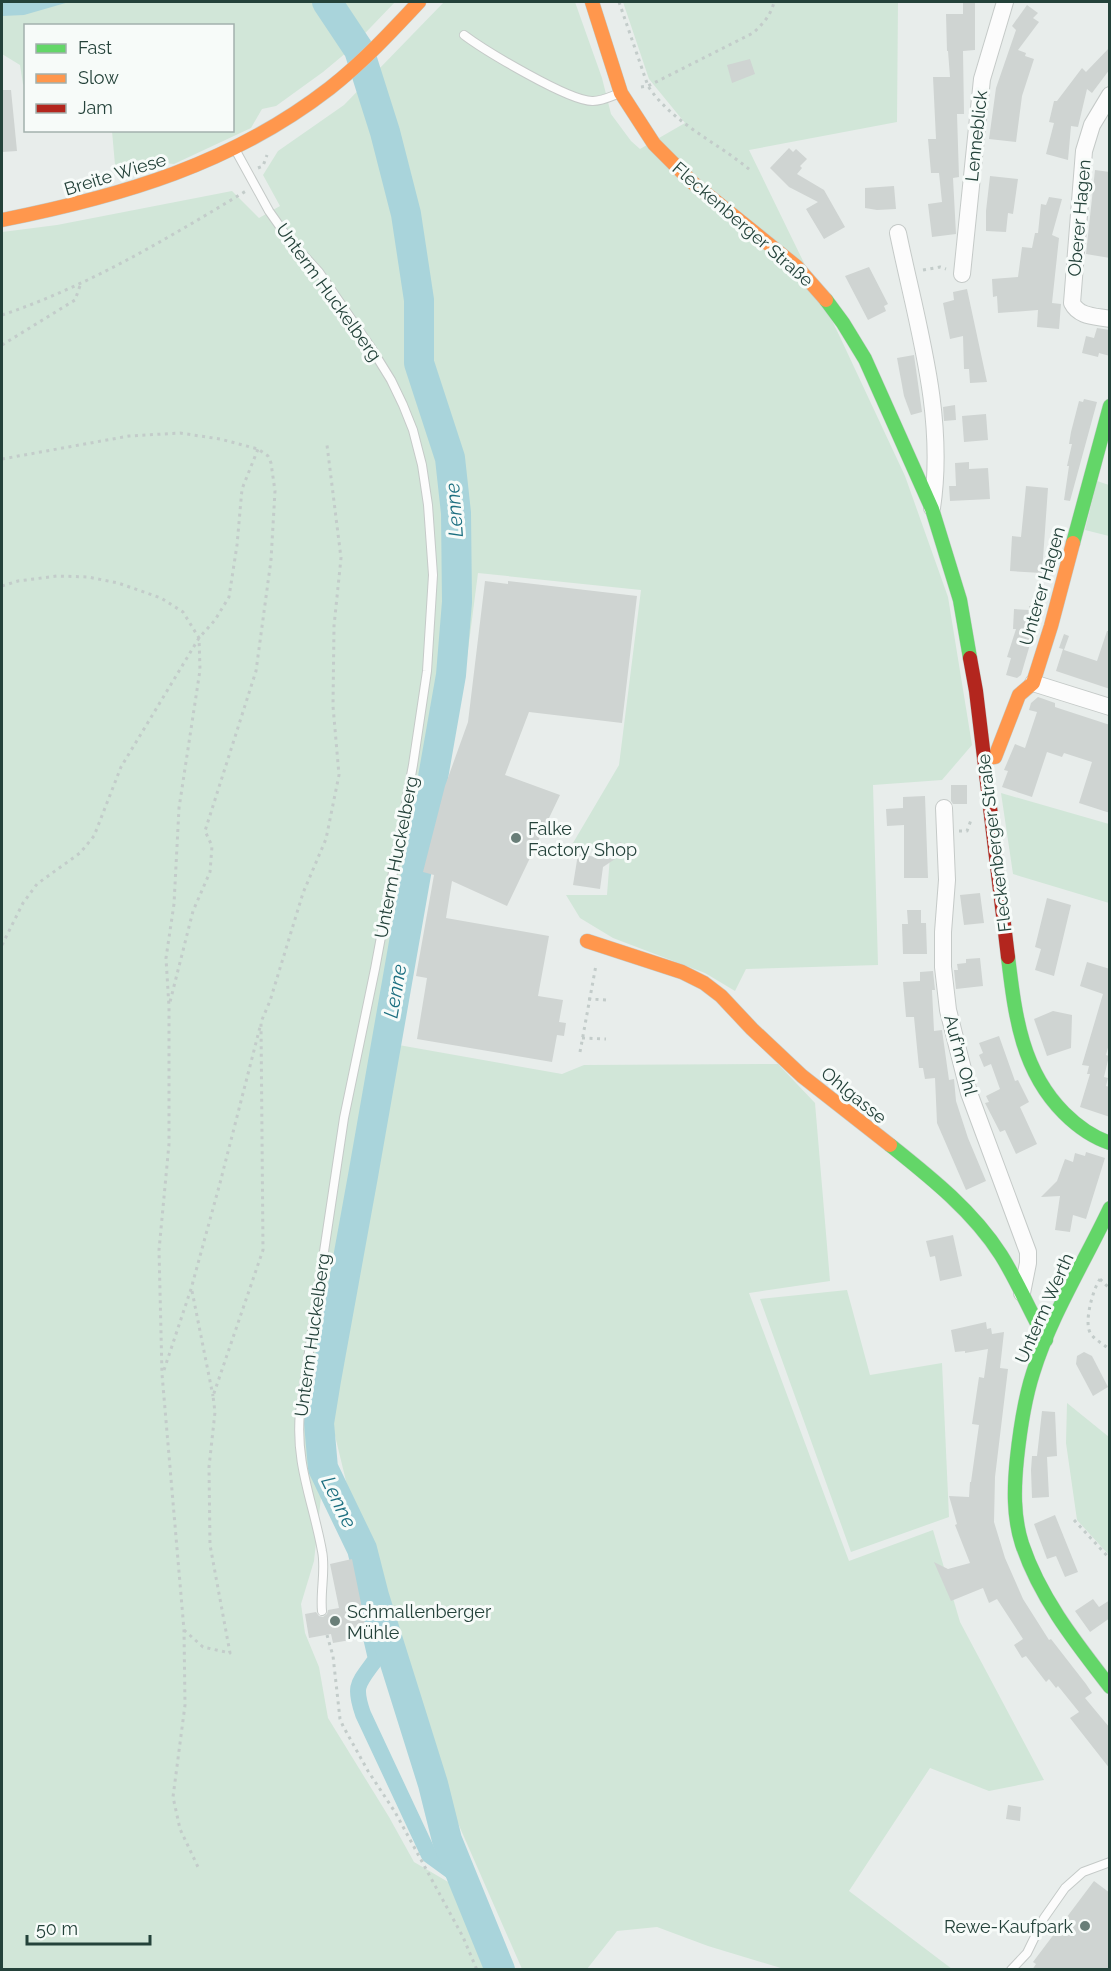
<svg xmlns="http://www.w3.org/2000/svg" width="1111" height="1971" viewBox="0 0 1111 1971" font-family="Raleway,sans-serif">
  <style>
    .green { fill: #d1e6d8 }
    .water { fill: #a9d4db }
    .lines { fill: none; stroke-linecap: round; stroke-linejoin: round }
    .canal { stroke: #a9d4db; stroke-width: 16 }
    .river { stroke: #a9d4db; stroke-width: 30 }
    .building { fill: #cfd4d2 }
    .lane-casing { stroke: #c5cac8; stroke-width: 10 }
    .street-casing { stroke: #c5cac8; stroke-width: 18 }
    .fast-casing { stroke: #c3cbc8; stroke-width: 15 }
    .slow-casing { stroke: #c3cbc8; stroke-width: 15 }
    .jam-casing { stroke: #c3cbc8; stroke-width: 15 }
    .path { stroke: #c3ccca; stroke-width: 3; stroke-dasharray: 3 4.5; stroke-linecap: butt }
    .lane { stroke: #fcfcfc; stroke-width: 8 }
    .street { stroke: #fcfcfc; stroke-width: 16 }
    .fast { stroke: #63d668; stroke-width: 14 }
    .slow { stroke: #ff974d; stroke-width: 14 }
    .jam { stroke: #b3261e; stroke-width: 14 }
    .poi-dot { fill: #697e78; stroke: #f7fbf9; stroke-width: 2 }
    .labels { text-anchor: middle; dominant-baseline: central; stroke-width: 6; stroke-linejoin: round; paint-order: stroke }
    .street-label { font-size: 18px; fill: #24423a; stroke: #f7fbf9 }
    .poi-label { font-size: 18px; fill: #24423a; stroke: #f7fbf9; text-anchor: start }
    .water-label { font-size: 20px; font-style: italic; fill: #1c6f80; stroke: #f7fbf9 }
  </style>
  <rect width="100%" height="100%" fill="#e8edeb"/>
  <g class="green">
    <path d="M2,2H395L347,52L323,72L276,106L262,109L251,128L174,164L134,160L115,165L112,131L232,130V26H26L25,86L23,84L20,65L2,54Z"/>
    <path d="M444,2H575L602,78L611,114L631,141L640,149L685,123L649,79L623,2H898L897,122L749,150L840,337L905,476L948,597L972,745L942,780L873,785L878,965L746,969L735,991L705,973L613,938L580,918L566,895H607L610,856L573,843L619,765L641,590L478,573L464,681L421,873L393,1044L562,1074L584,1065L778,1064L815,1103L830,1281L749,1293L849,1561L933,1530L960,1622L1044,1780L989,1791L930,1768L849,1891L952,1969H784L708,1946L657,1927L617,1931L587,1969H522L393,1675L330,1415L314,1561L301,1604L305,1633L319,1667L328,1718L389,1817L414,1862L479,1900L509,1969H2V232L57,225L232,191L259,218L280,206L263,175L278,151L344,105Z"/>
    <path d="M1097,481L1109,485V536L1085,530Z"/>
    <path d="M1001,793L1109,824V903L1013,874Z"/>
    <path d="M847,1290L870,1375L942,1363L949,1517L851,1552L760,1299Z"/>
    <path d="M1067,1403L1109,1437V1555L1077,1520L1066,1443Z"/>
  </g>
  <path class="water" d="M2,2H69L24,15L2,16Z"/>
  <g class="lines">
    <path class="canal" d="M374,1596L366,1616L376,1659C358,1684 353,1685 363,1714L429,1855L462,1879"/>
    <path class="river" d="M327,2L359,50L385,132L406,214L419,300V363L450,458L456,513L457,602L451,675L363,1176L326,1380L319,1423L323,1468L362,1549L374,1596L433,1784L447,1840L500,1970"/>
  </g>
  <g class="building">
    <path d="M963,2H975V50L963,51L964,114H957L959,177L953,178L956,234L932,237L928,204L942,202L939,173H931L928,139H936L933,77H950L948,51H947L946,14H963Z"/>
    <path d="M1027,5L1038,13L1033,18L1039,22L1018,50L1026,53L1025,56L1034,59L1022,96L1016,142L989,139L996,88L1016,30L1012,26Z"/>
    <path d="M1110,47V69L1092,93L1087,89L1078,127L1071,126L1068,160L1046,154L1054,123L1049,122L1054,101H1057L1082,68L1086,72Z"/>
    <path d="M750,59L755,74L732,83L727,65Z"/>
    <path d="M2,90H11L17,151L2,152Z"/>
    <path d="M789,148L793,152L796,149L807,159L800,166L802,168L797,174L824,190L845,227L824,239L806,209L818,202L789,187L770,168Z"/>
    <path d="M1095,170L1110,172V258L1086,254Z"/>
    <path d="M990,176L1018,179L1013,214L1008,213L1006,232L986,231V211Z"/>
    <path d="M894,186L896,209L877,210L865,208V188Z"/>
    <path d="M1049,197L1062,199L1052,235L1059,238L1052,303L1061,304L1059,329L1037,327L1038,310L998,313L997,296L993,297L992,279L1018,277L1022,247L1032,248L1035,233H1038L1041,204L1046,205Z"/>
    <path d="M869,267L888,304L884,306L886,311L868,320L845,276Z"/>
    <path d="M967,289L987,382L970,383L969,369H964L963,336L950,339L943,303L954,300L953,292Z"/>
    <path d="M1097,328L1110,330V356L1099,353L1098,357L1082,353L1086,336L1094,338Z"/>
    <path d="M914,355L922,412L911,415L904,396L897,358Z"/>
    <path d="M1084,399L1097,402L1070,501L1064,500L1069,466H1067L1072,444H1069L1071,432L1079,401L1083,402Z"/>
    <path d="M955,405L956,420L944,421L943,407Z"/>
    <path d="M986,414L988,440L964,442L962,416Z"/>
    <path d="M969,462V469L988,468L990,499L950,501L949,486H956L955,463Z"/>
    <path d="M1026,486L1048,488L1042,573L1010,571L1012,536L1021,537Z"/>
    <path d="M485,581L508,584V581L637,596L622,723L529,712L505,775L560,795L507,906L452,881L446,918L549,936L538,996L563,1000L559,1022L566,1023L564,1036L557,1035L552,1062L417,1039L427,978L416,976L434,875L423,872L445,786L468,722Z"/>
    <path d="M1029,606L1041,607L1021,675L1017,678L1006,675L1011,658L1007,657L1016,629H1013L1014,609L1029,610Z"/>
    <path d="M1107,631H1110V689L1056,671L1063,649L1059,648L1064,634L1069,636L1064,650L1097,661Z"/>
    <path d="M1038,697L1055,703V707L1061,709L1110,725V813L1079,803L1092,762L1064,753L1062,757L1047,752L1032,797L1002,787L1008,771L1004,770L1015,744L1025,748L1037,712L1029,710L1031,703Z"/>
    <path d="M951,785H967V804H953L951,801Z"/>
    <path d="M925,796L928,878H904V825L887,826L886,809L903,808V797Z"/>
    <path d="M621,842L627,851L603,867L600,889L573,885L578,854L596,857Z"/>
    <path d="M980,893L984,923L964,925L960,895Z"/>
    <path d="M1047,898L1071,905L1054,976L1035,970L1041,949L1035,947Z"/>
    <path d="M907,910H921V923H926L927,954H903L902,924H908Z"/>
    <path d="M980,958L983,986L956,989L954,970H958L957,964L966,963V959Z"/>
    <path d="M1087,962L1110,969V1040L1106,1055L1109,1056L1104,1077L1108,1078L1106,1086L1110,1087V1117L1080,1107L1090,1074H1087L1089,1066L1082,1065L1103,994L1080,986Z"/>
    <path d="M933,971L935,990H932L934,1031L942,1030L949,1080L954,1079L956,1101L968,1138L986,1181L966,1190L937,1123L935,1078L925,1079L923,1068H919L914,1017H906L903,982L920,981V972Z"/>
    <path d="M1053,1011L1072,1015L1071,1048L1047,1056L1034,1019Z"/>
    <path d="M999,1036L1015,1081L1018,1080L1029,1102L1020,1107L1037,1144L1016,1154L1005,1130L1000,1132L985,1103L989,1102L986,1096L1000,1089L991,1064L984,1067L979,1055L983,1053L979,1043Z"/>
    <path d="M1086,1152L1105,1158L1086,1219L1073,1215L1070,1232L1055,1230L1060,1196L1041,1197L1057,1181L1065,1159L1073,1162L1075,1153L1085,1156Z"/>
    <path d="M953,1235L962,1276L940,1281L935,1256L930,1257L926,1241Z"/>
    <path d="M986,1322L987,1329L991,1328L992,1334L1004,1332L1000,1368L1008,1369L995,1477L994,1522L1005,1558L1023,1599L1049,1640L1051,1639L1086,1684L1092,1693L1085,1698L1110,1728V1769L1070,1718L1079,1712L1058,1686L1056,1688L1049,1679L1046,1682L1026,1656L1022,1658L1014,1645L1023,1639L997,1599L989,1603L983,1588L951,1601L934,1562L948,1569L970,1563L955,1525L957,1524L949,1496L969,1497L970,1482H971L979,1425L972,1424L979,1377L984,1378L988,1349L965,1353V1351L955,1352L951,1330Z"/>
    <path d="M1084,1352L1092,1356L1108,1387L1093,1396L1076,1364L1077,1356Z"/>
    <path d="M1042,1411L1055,1412L1057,1456L1047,1457L1049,1497L1032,1498L1031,1470L1032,1456H1037Z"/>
    <path d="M1055,1515L1078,1572L1065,1577L1056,1556L1047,1559L1034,1524Z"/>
    <path d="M352,1559L366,1628L355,1630L356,1639L333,1643L331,1634L309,1638L305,1614L316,1612L319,1616L323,1617L327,1614L328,1610L339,1608L330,1564Z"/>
    <path d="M1093,1599L1099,1607L1110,1600V1618L1090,1632L1075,1611Z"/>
    <path d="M1008,1805L1021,1807L1020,1821L1006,1819Z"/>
    <path d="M1094,1881L1110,1893V1970H1032L1036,1964L1033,1962Z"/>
  </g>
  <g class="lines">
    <defs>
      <g id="lane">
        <path d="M464,35C484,50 570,102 593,101C602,101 612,96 620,93"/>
        <path d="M236,151L269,211L288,238L319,272L370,346L391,380L403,405L413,430L422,465L428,505L433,575L427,671L413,765L375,969L344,1118L300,1412C295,1464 313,1501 322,1551C326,1570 320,1591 322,1611"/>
        <path d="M1011,1970L1027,1953L1044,1918L1065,1888L1083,1872L1110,1862"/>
      </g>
      <g id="street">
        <path d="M1110,95L1092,125L1084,151L1072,303C1079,317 1095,316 1110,319"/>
        <path d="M898,233C917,325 946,415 932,508"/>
        <path d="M962,274L982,79L1005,2"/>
        <path d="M1033,683L1110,707"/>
        <path d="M944,808L947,880L943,932V967L948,1010L969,1093L1028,1252V1263L1022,1293"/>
      </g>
      <g id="fast">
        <path d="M826,300L843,323L865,359L932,509L960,600L970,658"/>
        <path d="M1073,543L1110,406"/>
        <path d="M1008,957C1015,1014 1021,1070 1064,1113C1078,1127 1092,1137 1110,1143"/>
        <path d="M890,1145C930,1177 973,1211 1001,1255C1018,1282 1030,1312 1046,1340"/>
        <path d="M1110,1208C1084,1263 1051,1315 1033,1373C1024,1401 1020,1430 1017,1458C1014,1487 1013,1516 1022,1544C1040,1598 1076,1643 1110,1687"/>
      </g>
      <g id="slow">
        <path d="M592,2L621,93L654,144L693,183L797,267L826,300"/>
        <path d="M2,220C122,196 232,164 330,88C363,62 391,32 419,2"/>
        <path d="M984,758L995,757L1019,695L1033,683L1051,626L1073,543"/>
        <path d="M587,941L682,972L704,983L721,996L752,1029L802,1076L890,1145"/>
      </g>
      <path id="jam" d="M970,658L976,691L1008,957"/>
    </defs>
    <use href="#lane" class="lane-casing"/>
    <use href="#street" class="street-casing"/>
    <use href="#fast" class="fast-casing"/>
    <use href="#slow" class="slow-casing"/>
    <use href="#jam" class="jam-casing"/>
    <g class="path">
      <path d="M619,2L648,86C672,123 717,142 750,170"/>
      <path d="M641,87L648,86L753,33C763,24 771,15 774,2"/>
      <path d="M258,168L263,166L267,155"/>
      <path d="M923,270L940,267L946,269"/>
      <path d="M2,315C89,286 168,238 246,191"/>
      <path d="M2,345L75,300L81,283"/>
      <path d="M2,459L129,436L180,433L220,439L258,449L268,456L271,463L275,491L271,560L256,671L205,831L212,846L210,872L193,911L170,1002"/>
      <path d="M2,586L18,581L57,576L88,577L118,583L161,598L183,612L199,638L200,670L179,808L174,904L166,958L169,1007V1144L159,1250L162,1374L184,1630L185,1705L173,1797L180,1829L198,1867"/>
      <path d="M959,831H967L971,820"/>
      <path d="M2,945L23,903L37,884L80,853L94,836L121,767L199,638L215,620L229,597L237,545L242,489L258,449"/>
      <path d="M588,999L608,1000"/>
      <path d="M582,1038L606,1039"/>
      <path d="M580,1052L596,965"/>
      <path d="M1100,1279C1093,1289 1083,1324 1091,1334C1096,1341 1104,1344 1110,1350"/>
      <path d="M1100,1279L1110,1289"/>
      <path d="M192,1291L213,1396"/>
      <path d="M164,1370L191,1289L220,1183L260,1027"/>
      <path d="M1074,1520L1110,1559"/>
      <path d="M184,1630L203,1647L230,1653L210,1545L209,1467L215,1412L213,1396L263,1250L261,1022L270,1001L303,893L326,839L339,775L333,706L334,626L341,558L327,445"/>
      <path d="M327,1635L333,1656L340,1719L343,1726L368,1771L395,1812L463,1937L477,1970"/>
    </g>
    <use href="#lane" class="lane"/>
    <use href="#street" class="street"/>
    <use href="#fast" class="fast"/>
    <use href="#slow" class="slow"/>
    <use href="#jam" class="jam"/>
  </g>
  <g class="poi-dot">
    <circle cx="516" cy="838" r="6"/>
    <circle cx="335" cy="1621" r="6"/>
    <circle cx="1085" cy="1926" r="6"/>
  </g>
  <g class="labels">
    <g class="street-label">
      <text transform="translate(976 136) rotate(-84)">Lenneblick</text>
      <text transform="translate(115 174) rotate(-17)">Breite Wiese</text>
      <text transform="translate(1079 218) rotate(-85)">Oberer Hagen</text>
      <text transform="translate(743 224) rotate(41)">Fleckenberger Straße</text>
      <text transform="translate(329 292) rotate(54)">Unterm Huckelberg</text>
      <text transform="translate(1042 586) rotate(-74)">Unterer Hagen</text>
      <text transform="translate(994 843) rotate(-97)">Fleckenberger Straße</text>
      <text transform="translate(396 857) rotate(-79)">Unterm Huckelberg</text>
      <text transform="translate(961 1055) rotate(75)">Auf'm Ohl</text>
      <text transform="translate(854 1095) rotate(39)">Ohlgasse</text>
      <text transform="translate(1044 1308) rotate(-66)">Unterm Werth</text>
      <text transform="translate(312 1335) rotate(-82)">Unterm Huckelberg</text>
    </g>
    <g class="poi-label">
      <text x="528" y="828">Falke<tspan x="528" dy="21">Factory Shop</tspan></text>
      <text x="347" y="1611">Schmallenberger<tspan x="347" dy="21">Mühle</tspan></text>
      <text x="1073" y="1926" text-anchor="end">Rewe-Kaufpark</text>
    </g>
    <g class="water-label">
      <text transform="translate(454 510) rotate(-94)">Lenne</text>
      <text transform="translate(395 991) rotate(-80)">Lenne</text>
      <text transform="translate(339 1502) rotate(64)">Lenne</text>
    </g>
  </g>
  <rect width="1111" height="1971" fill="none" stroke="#24423a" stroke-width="6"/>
  <rect x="24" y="24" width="210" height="108" fill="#f7fbf9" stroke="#a3b1ad" stroke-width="1.5"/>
  <rect x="36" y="44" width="30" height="9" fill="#63d668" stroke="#a3b1ad" stroke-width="1.5"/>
  <text x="78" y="54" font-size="18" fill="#24423a">Fast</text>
  <rect x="36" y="74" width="30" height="9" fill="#ff974d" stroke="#a3b1ad" stroke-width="1.5"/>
  <text x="78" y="84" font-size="18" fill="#24423a">Slow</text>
  <rect x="36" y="104" width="30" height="9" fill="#b3261e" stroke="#a3b1ad" stroke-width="1.5"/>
  <text x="78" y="114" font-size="18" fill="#24423a">Jam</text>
  <path d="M27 1935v9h123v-9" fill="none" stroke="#24423a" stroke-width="3"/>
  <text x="36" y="1935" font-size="18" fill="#24423a" stroke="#f7fbf9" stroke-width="4.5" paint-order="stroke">50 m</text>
</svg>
